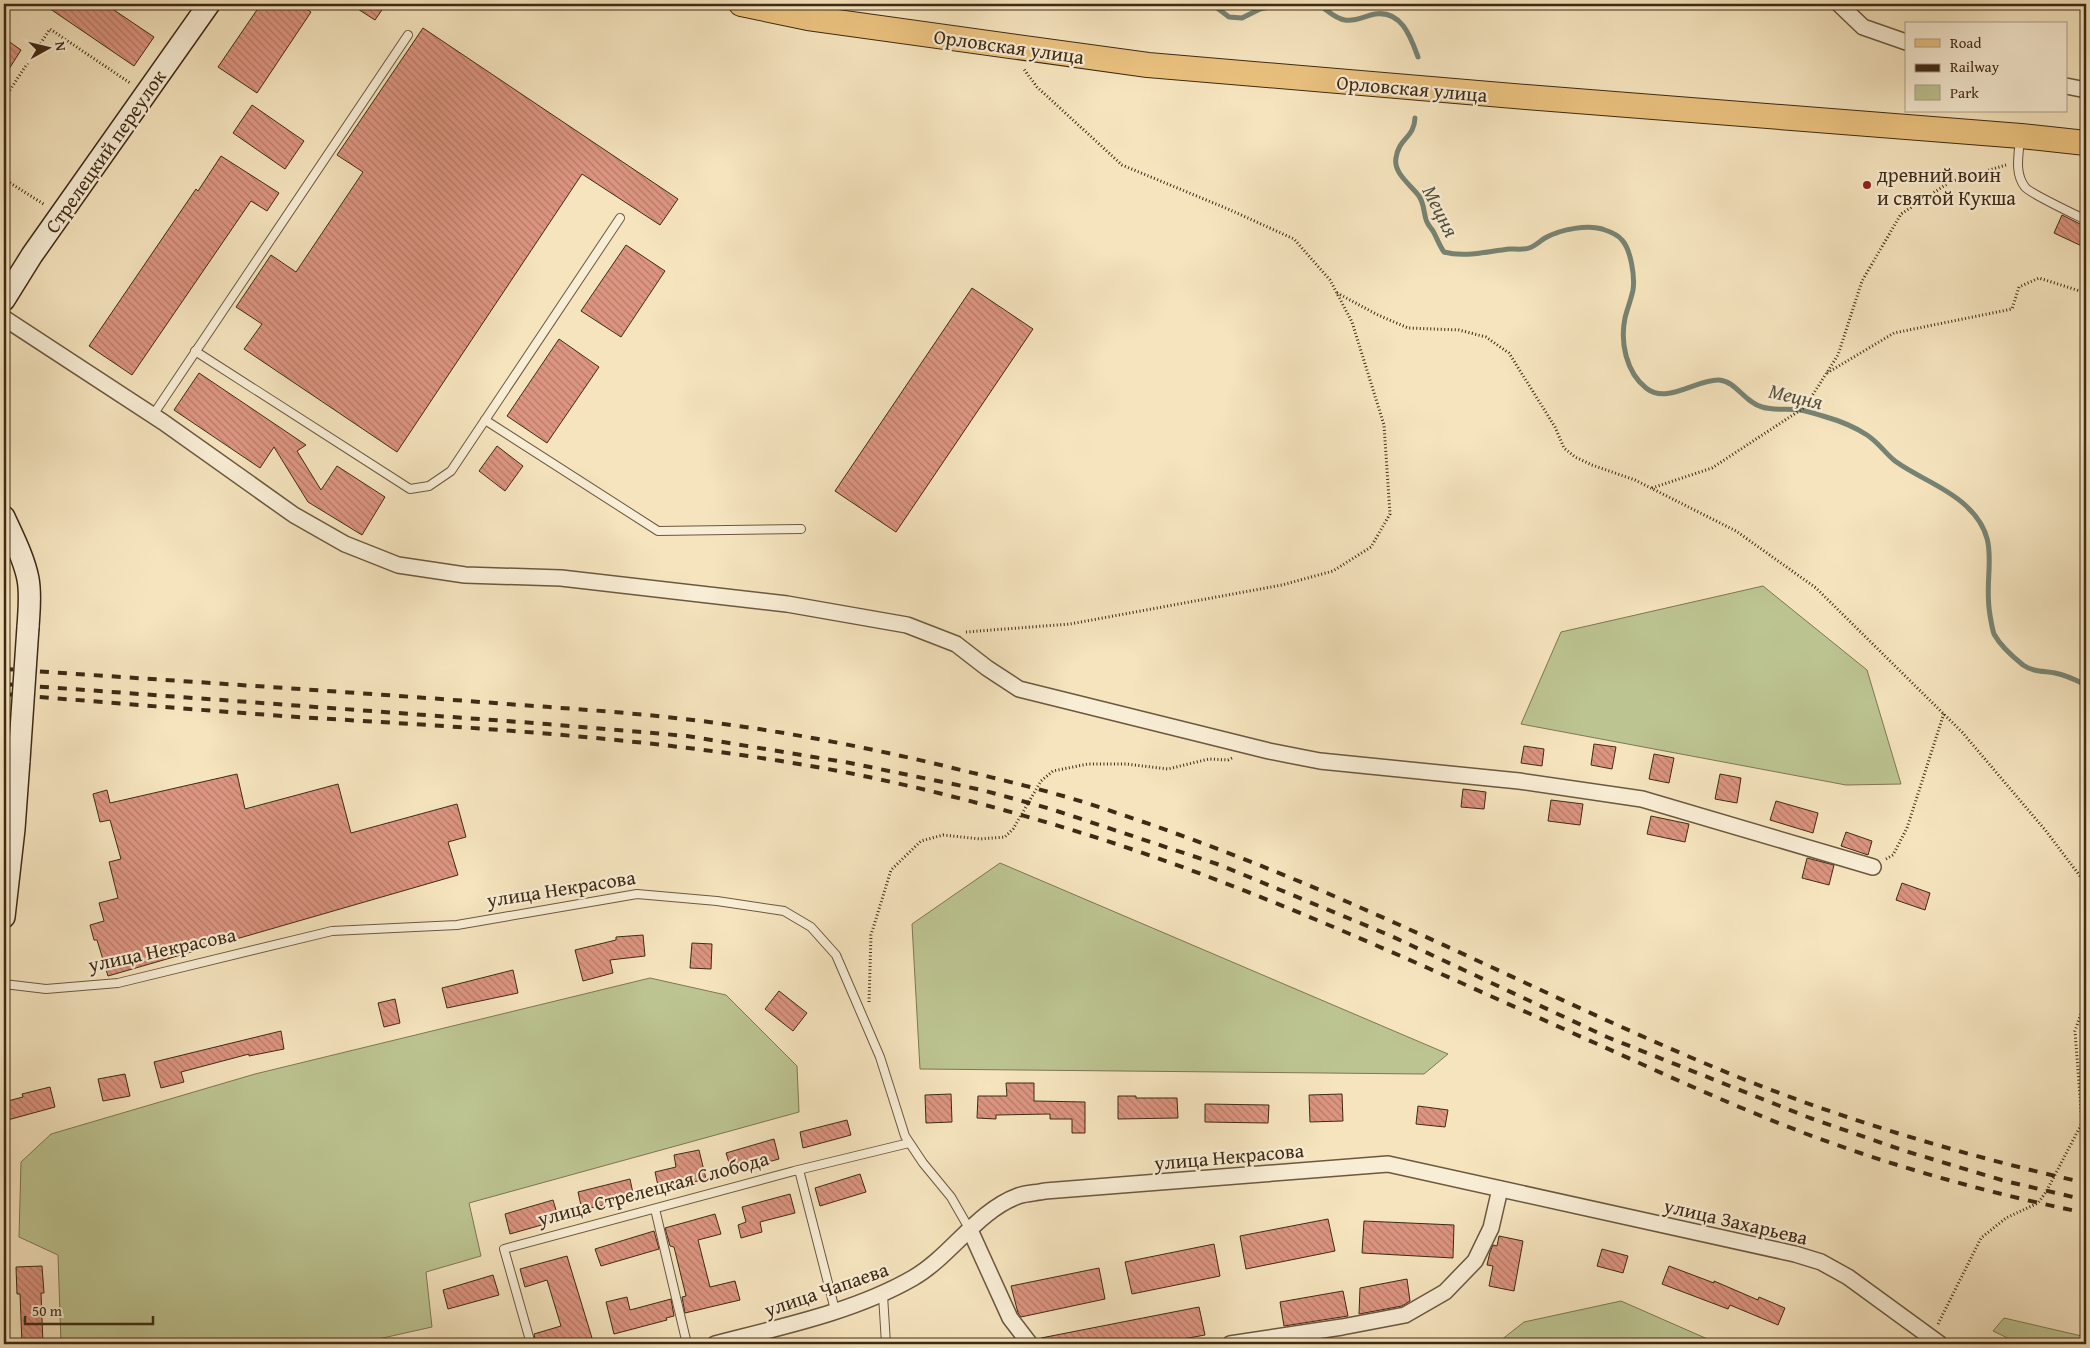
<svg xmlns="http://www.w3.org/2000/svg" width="2090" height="1348" viewBox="0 0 2090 1348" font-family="'Gentium Book Plus',serif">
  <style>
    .green { fill: #bcc491; stroke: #7e7752 }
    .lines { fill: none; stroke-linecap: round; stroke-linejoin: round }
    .stream { stroke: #778372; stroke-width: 5 }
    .building { fill: url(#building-back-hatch); stroke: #3f2a14 }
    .service-casing { stroke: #6c583e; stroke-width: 10 }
    .minor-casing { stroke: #6c583e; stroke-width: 18 }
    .secondary-casing { stroke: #3f2a14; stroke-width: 24 }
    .primary-casing { stroke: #3f2a14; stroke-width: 26 }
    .path { stroke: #3f2a14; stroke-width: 3; stroke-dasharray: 1 2.5; stroke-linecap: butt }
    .service { stroke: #f8edd5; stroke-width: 8 }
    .minor { stroke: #f8edd5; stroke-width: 15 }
    .secondary { stroke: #f8edd5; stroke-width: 21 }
    .primary { stroke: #eac27f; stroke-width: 24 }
    .rail { stroke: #3f2a14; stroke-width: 4; stroke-dasharray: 9 9; stroke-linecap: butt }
    .secondary-bridge-casing { stroke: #3f2a14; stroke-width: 24; stroke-linecap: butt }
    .secondary-bridge { stroke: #f8edd5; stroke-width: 21 }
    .poi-dot { fill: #8f2418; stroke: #f8edd5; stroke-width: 2 }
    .labels { text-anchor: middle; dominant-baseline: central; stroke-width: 4.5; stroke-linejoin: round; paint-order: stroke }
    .street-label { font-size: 20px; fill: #3f2a14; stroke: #f8edd5 }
    .poi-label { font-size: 20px; fill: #3f2a14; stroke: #f8edd5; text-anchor: start }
    .water-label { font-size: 21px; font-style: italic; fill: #564f3b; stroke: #f8edd5 }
  </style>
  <defs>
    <pattern id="building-back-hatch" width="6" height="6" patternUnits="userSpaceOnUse" patternTransform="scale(1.25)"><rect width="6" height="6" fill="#dd9581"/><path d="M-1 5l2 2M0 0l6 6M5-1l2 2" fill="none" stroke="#b57a68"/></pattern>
  </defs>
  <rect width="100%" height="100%" fill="#f5e4be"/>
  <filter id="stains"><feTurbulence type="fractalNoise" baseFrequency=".004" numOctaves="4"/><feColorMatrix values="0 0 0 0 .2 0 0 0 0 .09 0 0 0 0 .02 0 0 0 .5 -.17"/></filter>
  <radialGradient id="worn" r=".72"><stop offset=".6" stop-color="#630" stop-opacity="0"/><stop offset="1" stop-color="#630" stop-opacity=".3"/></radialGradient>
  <g class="green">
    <path d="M1763,586L1867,670L1901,784L1846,785L1521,724L1561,632Z"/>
    <path d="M1000,863L1448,1054L1424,1074L920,1069L912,924Z"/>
    <path d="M650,978L726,995L797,1066L799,1112L469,1203L481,1256L426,1272L432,1327L356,1344H61L58,1255L19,1237L21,1162L51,1134L255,1074Z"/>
    <path d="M1621,1301L1719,1344H1496L1524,1322Z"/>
    <path d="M2004,1318L2086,1337V1344H2020L1993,1331Z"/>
  </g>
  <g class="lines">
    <g class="stream">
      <path d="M1212,4L1229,17L1242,18L1260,9L1284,4"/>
      <path d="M1318,4C1326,9 1335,19 1345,20C1355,22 1365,16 1375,14C1402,10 1411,38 1418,57"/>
      <path d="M1415,118C1414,139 1399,137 1396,158C1393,173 1411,185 1419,196C1425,205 1423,213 1427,222C1428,225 1431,228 1433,231C1437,238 1439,245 1444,252C1465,258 1488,251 1510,249C1516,249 1524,250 1529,248C1535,246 1540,241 1545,238C1561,229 1589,224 1605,230C1611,232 1618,235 1622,240C1631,250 1635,277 1633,290C1631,300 1627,309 1625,318C1620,342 1626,372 1646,388C1667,405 1696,379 1719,380C1736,381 1744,402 1762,407C1775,411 1788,408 1800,410C1808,411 1816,414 1823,416C1837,420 1855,427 1867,435C1878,442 1885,453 1895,461C1917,477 1944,486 1964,504C2005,540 1982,571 1990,615C1991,621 1992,628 1994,634C2000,645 2013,657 2023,665C2033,672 2044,671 2055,673C2066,675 2076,680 2086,685"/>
    </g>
  </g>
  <g class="building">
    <path d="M43,4H105L154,37L134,66Z"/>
    <path d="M261,4H298L311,12L257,93L218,67Z"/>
    <path d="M350,4H386L375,20Z"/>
    <path d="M423,28L678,199L660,225L582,174L397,452L244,349L262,324L236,307L271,255L296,272L363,172L337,155Z"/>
    <path d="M4,38L21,50L4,77Z"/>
    <path d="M252,105L304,141L285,169L233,133Z"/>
    <path d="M221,156L279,193L267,211L251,201L132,375L89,346L196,189L198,191Z"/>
    <path d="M2062,215L2086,227V248L2054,233Z"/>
    <path d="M626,245L665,271L621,337L581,311Z"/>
    <path d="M972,288L1033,329L896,532L835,491Z"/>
    <path d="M559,339L599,367L547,443L507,416Z"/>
    <path d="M199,373L306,445L297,451L321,490L337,466L385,497L362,535L308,502L274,447L260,468L174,410Z"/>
    <path d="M497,446L523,466L505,491L479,471Z"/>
    <path d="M1594,744L1616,747L1612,769L1591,765Z"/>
    <path d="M1524,746L1544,749L1542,766L1521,763Z"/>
    <path d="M1654,754L1674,758L1669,783L1649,779Z"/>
    <path d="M237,774L245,809L338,784L351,833L457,804L466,837L448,842L458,875L108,976L97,940H94L90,925L104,921L99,903L118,898L109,862L121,859L110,820L100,822L93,794L107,790L110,803Z"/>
    <path d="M1720,774L1741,778L1737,803L1715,799Z"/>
    <path d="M1463,789L1486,792L1484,809L1461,807Z"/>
    <path d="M1551,800L1583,804L1580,825L1548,821Z"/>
    <path d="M1776,801L1818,813L1813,833L1770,820Z"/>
    <path d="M1651,816L1689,824L1685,842L1647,834Z"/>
    <path d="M1846,832L1872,841L1868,855L1841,846Z"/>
    <path d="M1807,858L1834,865L1829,885L1802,878Z"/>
    <path d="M1902,883L1930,893L1925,910L1896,900Z"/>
    <path d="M643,935L645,956L610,960L613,973L583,981L575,950L616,940V937Z"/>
    <path d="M692,943L712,944L711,969L690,968Z"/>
    <path d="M513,970L518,993L447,1008L442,988Z"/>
    <path d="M779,991L807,1013L793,1031L765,1009Z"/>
    <path d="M395,999L400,1023L384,1027L378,1003Z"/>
    <path d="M281,1031L284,1049L249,1056V1054L181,1072L184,1082L161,1088L154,1062Z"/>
    <path d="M125,1074L130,1096L103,1101L98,1079Z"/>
    <path d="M1006,1083H1034V1101L1085,1102V1133H1072V1119H1050V1114L996,1115V1119L977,1118L978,1096H1007Z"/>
    <path d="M50,1087L55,1107L4,1121V1102L23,1097L22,1094Z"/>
    <path d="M951,1094L952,1122L926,1123L925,1095Z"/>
    <path d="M1342,1094L1343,1121L1310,1122L1309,1095Z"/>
    <path d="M1118,1096H1136V1098H1177L1178,1118L1118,1119Z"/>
    <path d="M1205,1104L1269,1105L1268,1123L1205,1122Z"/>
    <path d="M1418,1106L1448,1110L1445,1127L1416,1124Z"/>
    <path d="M847,1120L851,1135L803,1148L800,1132Z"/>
    <path d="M774,1139L779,1159L732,1172L726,1153Z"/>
    <path d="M699,1150L706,1179L659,1190L655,1172L676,1167L674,1155Z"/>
    <path d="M860,1174L866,1192L820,1206L815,1188Z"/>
    <path d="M630,1179L634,1198L582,1210L578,1192Z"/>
    <path d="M790,1194L795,1213L760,1222L762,1232L741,1238L738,1225L746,1222L742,1207Z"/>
    <path d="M553,1200L559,1220L510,1234L505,1214Z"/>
    <path d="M715,1214L721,1234L698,1240L710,1287L735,1281L740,1300L685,1313L682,1297L686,1296L674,1247L670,1246L665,1228Z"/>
    <path d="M1328,1219L1335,1251L1246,1269L1240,1236Z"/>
    <path d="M1364,1221L1454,1225L1453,1258L1362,1253Z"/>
    <path d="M654,1231L659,1249L601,1266L595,1249Z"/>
    <path d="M1499,1236L1523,1241L1514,1291L1489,1286L1493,1266L1487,1265L1490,1252L1493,1245L1497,1246Z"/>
    <path d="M1214,1244L1220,1276L1132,1294L1125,1262Z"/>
    <path d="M1602,1249L1628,1256L1623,1273L1597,1266Z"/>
    <path d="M567,1256L592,1338L572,1344H536L534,1334L561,1326L547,1280L525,1287L520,1269Z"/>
    <path d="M42,1266L44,1293H41L43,1344H22L20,1294H17L16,1267Z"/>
    <path d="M1669,1266L1714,1283V1281L1758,1300L1759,1297L1785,1308L1778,1325L1730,1305L1728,1309L1662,1284Z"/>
    <path d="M1099,1268L1105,1299L1021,1317L1018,1313L1011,1286Z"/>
    <path d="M493,1275L499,1295L448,1309L443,1290Z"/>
    <path d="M1407,1279L1410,1301L1402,1306L1359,1314L1360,1288Z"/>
    <path d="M1343,1291L1348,1316L1284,1326L1280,1302Z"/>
    <path d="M627,1297L630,1310L671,1299L674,1316L666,1318L667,1320L614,1334L606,1302Z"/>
    <path d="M1199,1307L1205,1335L1156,1344H1041V1338Z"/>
  </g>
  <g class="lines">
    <defs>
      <g id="service">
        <path d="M2020,138C2019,154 2014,173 2025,187C2029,193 2076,215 2086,220"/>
        <path d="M195,351L410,489L429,486L451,471L620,218"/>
        <path d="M153,415L408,35"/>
        <path d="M485,420L658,531L801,529"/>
        <path d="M4,984L46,989L118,983L332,931L457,925L637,894L717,901L784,911L811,927L836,955L880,1057L905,1136L923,1163L951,1197L970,1230"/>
        <path d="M799,1170L835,1310"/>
        <path d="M655,1209L687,1344"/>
        <path d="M883,1295L886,1344"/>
        <path d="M531,1344L504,1249L794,1171L909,1143"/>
      </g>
      <g id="minor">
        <path d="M1839,4L1863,27L1906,42"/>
        <path d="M2066,86L2086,90"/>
        <path d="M4,318L163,422L294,515L345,544L398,565L465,575L561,578L787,604L907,625L956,644L987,668L1019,689L1269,751L1320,761L1519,781L1642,799L1873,867"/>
        <path d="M970,1230L1010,1318L1030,1344"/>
        <path d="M715,1344C780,1327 854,1312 913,1278C951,1256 977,1211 1018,1196C1026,1193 1036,1193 1045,1191L1388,1164L1795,1254L1821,1262L1848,1277L1940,1344"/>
        <path d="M1230,1344L1342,1327L1405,1315L1445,1292L1475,1261L1491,1228L1500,1189"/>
      </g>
      <g id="secondary">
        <path d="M4,300L32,255L209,4"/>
        <path d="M4,517C13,537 24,558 28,579C31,595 29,611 28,627"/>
        <path d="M4,917L14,829L19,760"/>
      </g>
      <path id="primary" d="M741,4L808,18L1148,65L1526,97L2021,136L2086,143"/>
    </defs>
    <use href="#service" class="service-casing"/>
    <use href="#minor" class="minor-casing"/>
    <use href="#secondary" class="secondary-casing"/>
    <use href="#primary" class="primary-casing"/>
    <g class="path">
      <path d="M4,99L50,29L130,83"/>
      <path d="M4,179L45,205"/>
      <path d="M1337,293L1378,315L1408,328L1459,330L1486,337L1509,353L1555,427L1564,448L1575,457L1592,465L1635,480L1736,531L1816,588L1962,732L2046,831L2086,884"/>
      <path d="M1827,373L1894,333L2012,309L2019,287L2039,278L2086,293"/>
      <path d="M1652,488L1712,468L1805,407L1838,355L1862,281L1901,214L1950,182L2006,165"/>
      <path d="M966,632L1070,624L1282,585L1333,571L1371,547L1390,514L1384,425L1352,322L1330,280L1294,239L1228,209L1122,165L1037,87L1023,68"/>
      <path d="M1886,859L1893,855L1907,828L1944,713"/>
      <path d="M869,1002L871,935L891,870L921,841L943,835L980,839L1005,837L1013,829L1041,781L1053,771L1088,764H1126L1168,769L1209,759L1228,760L1232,758"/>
      <path d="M1938,1324L1981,1238L2006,1218L2038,1203L2046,1192L2082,1123L2075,1031L2086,999V977"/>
    </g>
    <use href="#service" class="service"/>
    <use href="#minor" class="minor"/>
    <use href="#secondary" class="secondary"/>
    <use href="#primary" class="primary"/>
    <g class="rail">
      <path d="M4,669C163,680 322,690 481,702C557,708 633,712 709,722C795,733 881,750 965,771C1011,782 1057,793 1102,808C1181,834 1260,864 1336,897C1469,954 1598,1020 1733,1075C1847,1121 1966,1156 2086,1183"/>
      <path d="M4,684L547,724L687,736L850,763L982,790L1051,809L1220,865L1389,935L1607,1037L1810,1118L1905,1151L2005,1181L2086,1200"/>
      <path d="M4,694C101,702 199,710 297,717C481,728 667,738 849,773C934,790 1019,813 1101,839C1274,895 1438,973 1604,1047C1670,1077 1736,1107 1804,1133C1894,1167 1992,1194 2086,1213"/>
    </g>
    <defs>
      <path id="secondary-bridge" d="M19,760L28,627"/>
    </defs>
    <use href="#secondary-bridge" class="secondary-bridge-casing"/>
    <use href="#secondary-bridge" class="secondary-bridge"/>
  </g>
  <circle class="poi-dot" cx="1867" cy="185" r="5"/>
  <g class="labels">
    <g class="street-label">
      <text transform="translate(1009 46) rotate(8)">Орловская улица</text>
      <text transform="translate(1412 88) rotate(5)">Орловская улица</text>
      <text transform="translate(105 151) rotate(-55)">Стрелецкий переулок</text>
      <text transform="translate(561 888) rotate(-9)">улица Некрасова</text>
      <text transform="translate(162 949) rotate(-12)">улица Некрасова</text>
      <text transform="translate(1229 1156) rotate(-5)">улица Некрасова</text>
      <text transform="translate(653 1188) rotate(-15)">улица Стрелецкая Слобода</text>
      <text transform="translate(1736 1221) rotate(13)">улица Захарьева</text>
      <text transform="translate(826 1289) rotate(-19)">улица Чапаева</text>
    </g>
    <g class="poi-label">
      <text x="1877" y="174">древний воин<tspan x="1877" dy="23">и святой Кукша</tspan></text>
    </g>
    <g class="water-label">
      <text transform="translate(1441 211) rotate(63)">Мецня</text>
      <text transform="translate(1796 396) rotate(13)">Мецня</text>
    </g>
  </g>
  <rect width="2090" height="1348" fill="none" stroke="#f5e4be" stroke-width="20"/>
  <rect x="5" y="5" width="2080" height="1338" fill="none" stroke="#3f2a14" stroke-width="2.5"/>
  <rect x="10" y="10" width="2070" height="1328" fill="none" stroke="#3f2a14"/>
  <rect x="1905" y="22" width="162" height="90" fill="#f8edd5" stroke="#ae9f88"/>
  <rect x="1915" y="39" width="25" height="8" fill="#eac27f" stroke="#ae9f88"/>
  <text x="1950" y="48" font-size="15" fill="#3f2a14">Road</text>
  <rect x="1915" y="64" width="25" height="8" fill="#3f2a14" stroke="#ae9f88"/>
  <text x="1950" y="72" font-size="15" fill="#3f2a14">Railway</text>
  <rect x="1915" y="85" width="25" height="15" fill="#bcc491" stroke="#ae9f88"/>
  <text x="1950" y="98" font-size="15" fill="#3f2a14">Park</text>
  <g transform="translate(48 48) rotate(82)" stroke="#f8edd5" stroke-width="4" paint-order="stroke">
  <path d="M0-4L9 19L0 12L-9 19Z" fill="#3f2a14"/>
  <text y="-8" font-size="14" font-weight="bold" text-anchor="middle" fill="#3f2a14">N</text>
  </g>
  <path d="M25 1316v8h128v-8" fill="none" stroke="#3f2a14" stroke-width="2.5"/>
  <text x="32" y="1316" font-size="15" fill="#3f2a14" stroke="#f8edd5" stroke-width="4" paint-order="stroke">50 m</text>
  <rect width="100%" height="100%" filter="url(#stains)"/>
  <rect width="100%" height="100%" fill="url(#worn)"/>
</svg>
